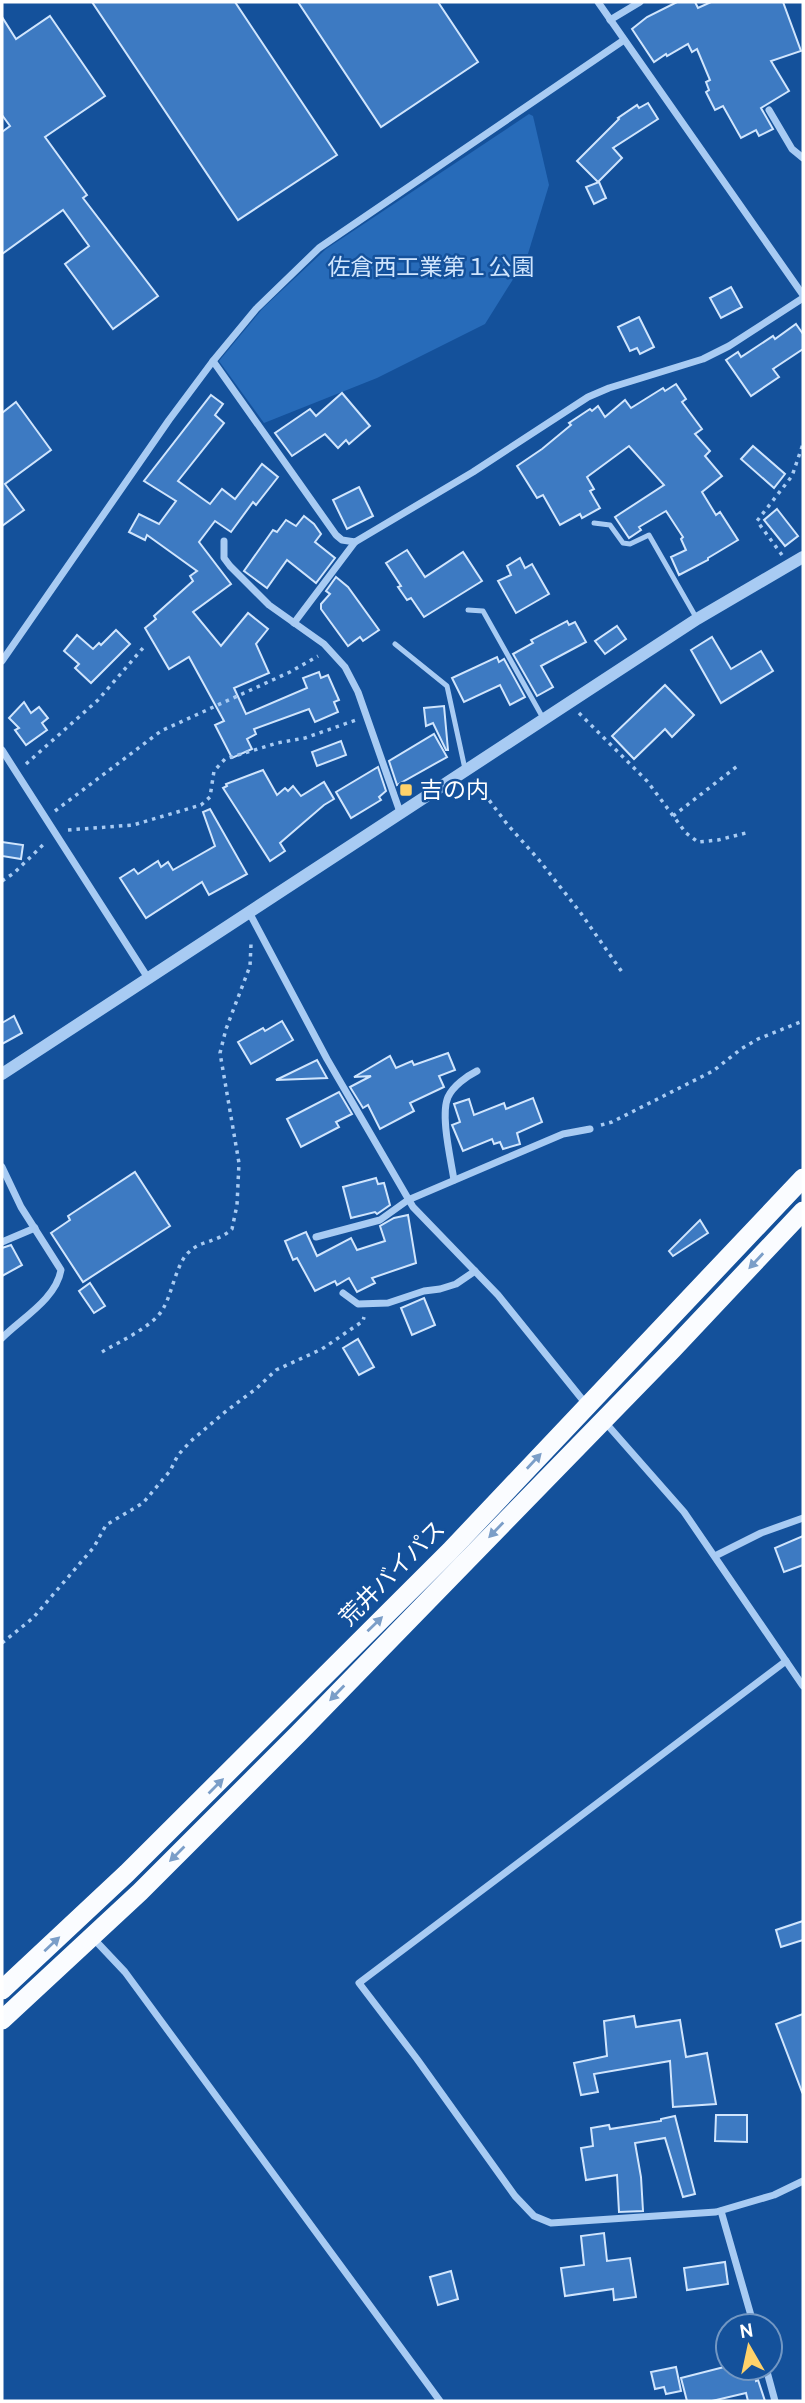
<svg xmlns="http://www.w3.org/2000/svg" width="805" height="2403" viewBox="0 0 805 2403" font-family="Cabin,'Noto Sans JP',sans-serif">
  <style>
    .green { fill: #276bb9 }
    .building { fill: #3d7ac2; stroke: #d0e5fd; stroke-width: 2 }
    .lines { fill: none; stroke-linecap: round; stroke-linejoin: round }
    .path { stroke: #a8cbf3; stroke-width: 3.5; stroke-dasharray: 3.5 5; stroke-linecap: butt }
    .service { stroke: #a8cbf3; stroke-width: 5 }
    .minor { stroke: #a8cbf3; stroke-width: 7 }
    .tertiary { stroke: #a8cbf3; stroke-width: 12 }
    .trunk { stroke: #fafcff; stroke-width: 19 }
    .oneway { fill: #7b9ec8 }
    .poi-dot { fill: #ffd26a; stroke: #14519b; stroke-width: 2.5 }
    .labels { text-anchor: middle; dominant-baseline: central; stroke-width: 5; stroke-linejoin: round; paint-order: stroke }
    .park-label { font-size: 23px; fill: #d0e5fd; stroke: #14519b }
    .poi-label { font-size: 23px; fill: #fff; stroke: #14519b; text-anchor: start }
    .street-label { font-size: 23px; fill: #fff; stroke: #14519b }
  </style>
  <rect width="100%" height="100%" fill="#14519b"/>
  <path class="green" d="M529,114L533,116L549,185L527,257L485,324L377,378L264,423L219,361L263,308L326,249Z"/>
  <g class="building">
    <path d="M92,2H235L337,155L238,220Z"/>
    <path d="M298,2H438L478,62L381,127Z"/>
    <path d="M677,2H695L698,8L711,2H783L801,51L771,61L789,91L761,108L773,129L759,136L756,130L741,138L723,106L715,110L706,92L709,90L706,82L710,80L697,49L692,52L688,44L667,56L666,54L654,62L632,29L647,17Z"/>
    <path d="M50,16L105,96L45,137L87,195L83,198L158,296L113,329L65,264L89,246L63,210L2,254V132L10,126L2,115V17L16,39Z"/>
    <path d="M648,103L658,119L613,148L622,158L598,182L577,161L619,119L618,118L637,105L639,108Z"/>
    <path d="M599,182L606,198L594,204L586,187Z"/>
    <path d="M731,287L742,307L721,318L710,298Z"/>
    <path d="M639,317L654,347L640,354L637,348L630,351L618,327Z"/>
    <path d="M796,324L803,334V349L773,369L779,377L751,396L726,360L738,352L741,357L773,336L775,339Z"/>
    <path d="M676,384L686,399L682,402L702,429L695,434L710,451L705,456L722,476L702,492L716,515L720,512L738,540L708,558V560L679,575L671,557L686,550L681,539L683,537L666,511L639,527L641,530L629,538L615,517L664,485L629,446L587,477L594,489L590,491L600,508L582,518L580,514L560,525L543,495L537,498L517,466L542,449L571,425L569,423L590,409L592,411L598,406L605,417L625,400L631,408L663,388L665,391Z"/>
    <path d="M342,393L370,426L349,444L346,440L338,448L325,434L292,456L275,433L310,409L316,416Z"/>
    <path d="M211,395L223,404L215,415L224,423L178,481L210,504L222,489L235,499L262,464L278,477L256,505L253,502L231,532L215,521L199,542L231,584L193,612L221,646L248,613L268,629L256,644L269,673L234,688L246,714L307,688L303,678L319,672L321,678L328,675L339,700L334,702L338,712L315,722L309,709L254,729L256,734L247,739L252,749L232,758L215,725L224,721L189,657L169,669L145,628L156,619L154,616L193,581L190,576L197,571L147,535L145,540L129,532L139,514L159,524L176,501L144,481Z"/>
    <path d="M16,402L51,450L5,484L24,510L2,526V413Z"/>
    <path d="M753,446L785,474L774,488L741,459Z"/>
    <path d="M359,487L373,516L347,529L333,500Z"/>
    <path d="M777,509L798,536L785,546L764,520Z"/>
    <path d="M304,516L314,524L321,534L315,542L335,558L316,583L287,560L267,588L244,571L273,530L277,532L286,520L296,526Z"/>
    <path d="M407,550L425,577L463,552L482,581L424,617L411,598L407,600L398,587L401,586L386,563Z"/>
    <path d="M520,558L525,568L532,564L549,594L516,613L498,581L511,575L507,566Z"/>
    <path d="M336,577L348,587L379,630L363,641L360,637L348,646L321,609V604L330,594L326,591Z"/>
    <path d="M567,621L569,625L575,622L586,642L541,666L553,687L537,696L513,654L533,643L531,640Z"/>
    <path d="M617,626L626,639L605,654L595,641Z"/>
    <path d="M116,630L130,644L91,683L75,668L79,664L64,651L77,635L93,649L99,643L101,645Z"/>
    <path d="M712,637L731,669L761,651L773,671L721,703L691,650Z"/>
    <path d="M497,657L499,662L504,659L525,697L510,705L500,685L464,702L452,678Z"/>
    <path d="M665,685L694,715L672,737L665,729L634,759L612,736Z"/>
    <path d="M24,702L31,713L39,707L48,718L42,723L47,730L26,745L15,730L19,728L9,718Z"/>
    <path d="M444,706L448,750H446L433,723L426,726L424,708Z"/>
    <path d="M434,734L447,757L397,785L389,761Z"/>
    <path d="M341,741L346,755L317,766L312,752Z"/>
    <path d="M378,767L386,791L379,797L381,800L351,818L336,792Z"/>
    <path d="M263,770L277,795L285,788L288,791L293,786L301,796L324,782L334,799L324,805L280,843L285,851L270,861L223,788L227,786L226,784Z"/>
    <path d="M210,809L247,874L209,895L202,882L146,918L120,878L134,869L138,874L158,861L161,867L168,862L173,870L215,846L203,812Z"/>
    <path d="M2,842L23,845L21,859L2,856Z"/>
    <path d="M14,1016L22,1033L2,1044V1023Z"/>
    <path d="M282,1021L293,1040L251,1064L238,1042L263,1028L265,1031Z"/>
    <path d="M448,1053L455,1070L439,1076L444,1087L410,1103L414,1111L380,1129L368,1105L363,1108L350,1087L371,1076L354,1077L390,1056L396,1068L412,1061L414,1065Z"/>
    <path d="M317,1060L327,1078L276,1080Z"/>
    <path d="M339,1092L352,1114L336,1122L339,1127L301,1147L287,1119Z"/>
    <path d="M533,1098L542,1122L517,1133L520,1144L503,1149L500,1142L494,1144L492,1139L463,1151L452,1125L460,1122L454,1104L469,1099L474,1115L504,1103L506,1109Z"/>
    <path d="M135,1172L170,1226L83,1282L51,1233L70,1220L68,1216Z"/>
    <path d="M376,1178L378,1184L384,1183L390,1205L377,1214L375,1212L351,1218L343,1187Z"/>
    <path d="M408,1215L416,1263L372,1278L375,1283L357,1292L349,1278L337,1285L335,1281L315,1291L297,1258L293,1260L285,1241L306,1232L317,1256L351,1238L357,1250L385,1241L380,1226L394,1218Z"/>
    <path d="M700,1220L708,1233L673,1256L669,1251Z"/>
    <path d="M11,1245L22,1265L2,1276V1248Z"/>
    <path d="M90,1283L105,1306L94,1313L79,1291Z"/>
    <path d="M424,1298L435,1325L412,1335L401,1308Z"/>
    <path d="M358,1339L374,1367L359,1375L343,1348Z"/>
    <path d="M803,1536V1565L784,1572L775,1548Z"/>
    <path d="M803,1921V1940L781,1947L776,1930Z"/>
    <path d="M803,2014V2091L802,2092L776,2024Z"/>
    <path d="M634,2016L636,2027L680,2020L686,2057L707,2053L716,2104L673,2107L670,2061L594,2074L598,2092L581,2095L574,2063L607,2056L604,2021Z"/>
    <path d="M716,2115H747V2142L715,2141Z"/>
    <path d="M675,2116L695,2194L683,2197L665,2138L635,2143L641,2177L643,2211L619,2212L617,2175L586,2180L581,2148L593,2146L591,2128L609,2125L610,2129L661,2121V2119Z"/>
    <path d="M604,2233L607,2261L630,2258L636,2297L614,2300L613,2289L565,2296L561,2268L584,2265L581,2236Z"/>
    <path d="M725,2262L728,2284L687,2290L684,2268Z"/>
    <path d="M451,2271L458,2299L438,2305L430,2277Z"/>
    <path d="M676,2367L681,2391L666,2394L664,2387L655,2389L651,2372Z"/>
    <path d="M724,2367L754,2368L756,2381L758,2380L765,2401H748L746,2393L712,2401H687L681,2378Z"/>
  </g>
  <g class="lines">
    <g class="path">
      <path d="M782,555L757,521L792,476L803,444"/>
      <path d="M579,713L647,781L686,833L698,842L718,840L746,833"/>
      <path d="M26,764L98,700L143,648"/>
      <path d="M474,780L507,824L539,860L580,912L622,972"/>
      <path d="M55,811L161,731L290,672L318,656"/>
      <path d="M673,816L740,764"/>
      <path d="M68,830L133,825L201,805L210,797L214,771L225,759L277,743L305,738L356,720"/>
      <path d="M2,881L14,873L46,842"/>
      <path d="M601,1125L612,1122L713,1071L741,1049L758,1039L803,1021"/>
      <path d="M102,1352C120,1341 155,1326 164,1307C172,1293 177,1262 189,1252C201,1240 217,1243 232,1229L237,1205L239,1163L220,1053L226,1029L250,966L251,944"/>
      <path d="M2,1643L33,1618L94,1547L106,1525L143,1503L170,1471L178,1455L191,1441L225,1412L257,1388L276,1370L322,1349L363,1321L364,1317"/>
    </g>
    <g class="service">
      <path d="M594,523L610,525L623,543L630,544L649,535L697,619"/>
      <path d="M468,610L483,611L543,718"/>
      <path d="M395,644L447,686L465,769"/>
    </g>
    <g class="minor">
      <path d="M598,2L803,295"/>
      <path d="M610,20L640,2"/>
      <path d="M769,110L792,149L803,158"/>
      <path d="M213,361L336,535L342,540L355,542L473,472L588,397L609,388L703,359L729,346L803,298"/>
      <path d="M224,541V558L230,566L269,605L324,644L345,667L358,692L400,812"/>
      <path d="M294,623L355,542"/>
      <path d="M2,661L169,420L213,361L256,309L319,248L624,40"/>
      <path d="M2,750L148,978"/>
      <path d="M249,912L327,1059L413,1207L498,1295L586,1404"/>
      <path d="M2,1167L21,1207L61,1270C56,1299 22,1318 2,1338"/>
      <path d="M454,1180C451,1160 440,1115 448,1097C453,1086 467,1076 477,1071"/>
      <path d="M316,1237L380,1220L408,1200L563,1134L590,1129"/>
      <path d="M2,1242L35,1228"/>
      <path d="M343,1293L358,1304L388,1303L424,1291L440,1289L456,1284L475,1271"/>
      <path d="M604,1421L684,1512L803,1686"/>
      <path d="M715,1556L761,1533L803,1518"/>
      <path d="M786,1661L359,1983L417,2059L515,2196L534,2216L551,2223L716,2212L774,2195L803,2181"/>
      <path d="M92,1937L125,1972L440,2401"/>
      <path d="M721,2211L754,2326"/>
      <path d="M766,2368L775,2401"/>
    </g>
    <path class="tertiary" d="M2,1074L697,619L803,557"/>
    <g class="trunk">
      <path d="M2,1990L127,1873L450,1551L803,1178"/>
      <path d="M2,2020L140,1892L298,1734L672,1350L803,1211"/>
    </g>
  </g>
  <defs><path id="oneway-solid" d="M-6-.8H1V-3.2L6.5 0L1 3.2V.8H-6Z" transform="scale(1.75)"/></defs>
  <g class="oneway">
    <use href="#oneway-solid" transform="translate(756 1261) rotate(133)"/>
    <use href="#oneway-solid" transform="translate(534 1461) rotate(-47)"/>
    <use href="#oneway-solid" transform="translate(496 1530) rotate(134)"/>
    <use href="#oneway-solid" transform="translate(375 1624) rotate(-44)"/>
    <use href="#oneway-solid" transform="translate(337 1693) rotate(134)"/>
    <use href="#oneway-solid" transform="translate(216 1786) rotate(-45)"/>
    <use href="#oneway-solid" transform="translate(177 1854) rotate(135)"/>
    <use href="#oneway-solid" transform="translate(52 1944) rotate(-43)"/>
  </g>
  <rect class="poi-dot" x="399" y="783" width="14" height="14" rx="3.5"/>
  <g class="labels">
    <g class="park-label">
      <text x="431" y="267">佐倉西工業第１公園</text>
    </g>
    <g class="poi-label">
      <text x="420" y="790">吉の内</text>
    </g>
    <g class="street-label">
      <text transform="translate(392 1573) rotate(-45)">荒井バイパス</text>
    </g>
  </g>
  <rect width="805" height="2403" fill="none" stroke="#ffffff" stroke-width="7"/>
  <g transform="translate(749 2347) rotate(351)"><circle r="33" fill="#14519b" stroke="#7297c3" stroke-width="2"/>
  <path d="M0-5L12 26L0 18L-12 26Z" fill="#ffd26a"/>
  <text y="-10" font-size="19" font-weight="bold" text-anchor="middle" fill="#ffffff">N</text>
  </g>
</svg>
